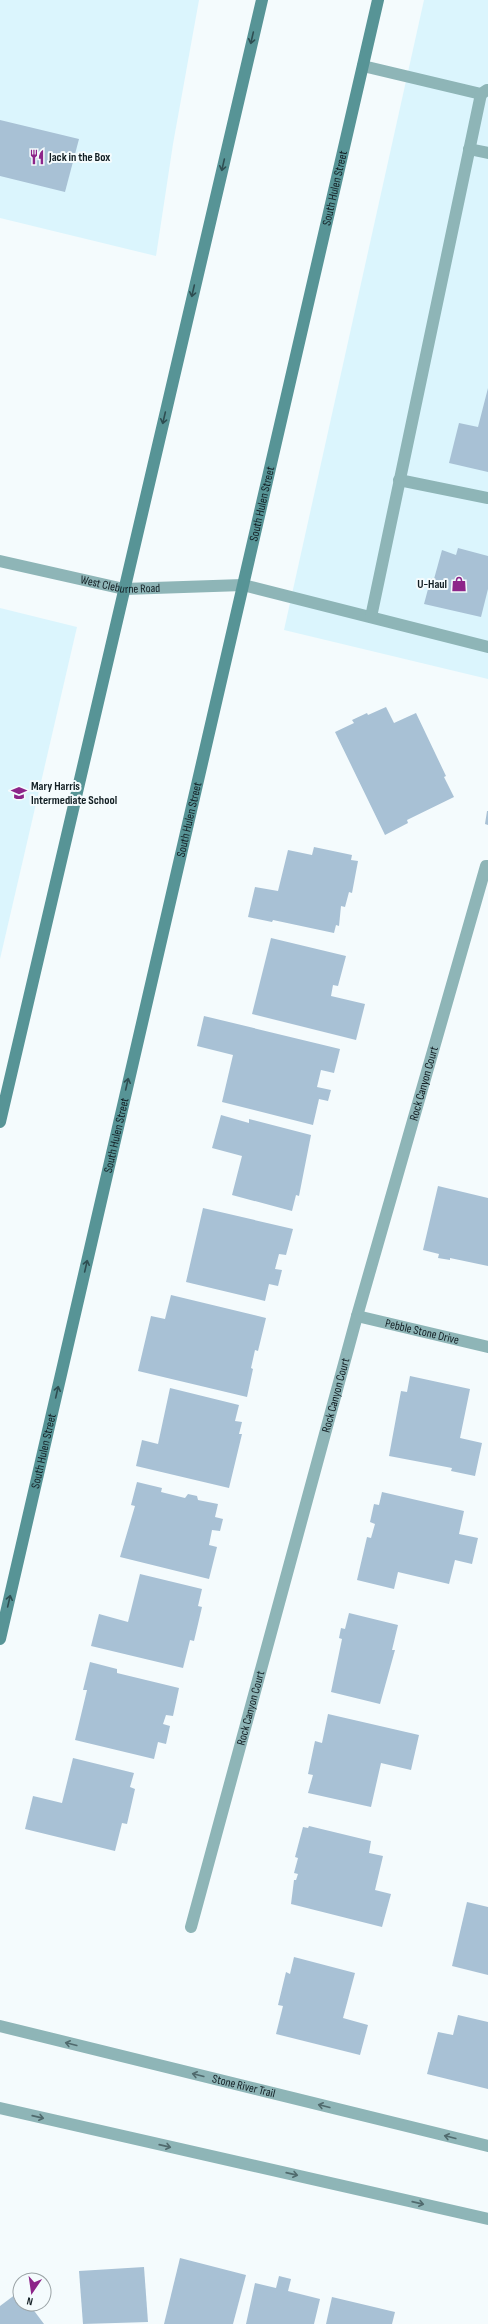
<svg xmlns="http://www.w3.org/2000/svg" width="488" height="2324" viewBox="0 0 488 2324" font-family="'Sofia Sans Condensed',sans-serif">
  <style>
    .built { fill: #dbf5fd }
    .building { fill: #a8c1d5 }
    .lines { fill: none; stroke-linecap: round; stroke-linejoin: round }
    .service { stroke: #8eb5b7; stroke-width: 12 }
    .minor { stroke: #8eb5b7; stroke-width: 12 }
    .tertiary { stroke: #8eb5b7; stroke-width: 12 }
    .secondary { stroke: #579496; stroke-width: 12 }
    .oneway { stroke: #2e4d51 }
    .oneway2 { stroke: #506a6d }
    .labels { text-anchor: middle; dominant-baseline: central; stroke-width: 4; stroke-linejoin: round; paint-order: stroke }
    .poi-label { font-size: 12px; font-weight: bold; fill: #121e23; stroke: #f4fbfd; text-anchor: start }
    .street-label { font-size: 12px; fill: #121e23; stroke: #f4fbfd }
  </style>
  <rect width="100%" height="100%" fill="#f4fbfd"/>
  <g class="built">
    <path d="M0,0H199L173,144L156,256L0,218Z"/>
    <path d="M424,0H488V679L284,630Z"/>
    <path d="M0,608L77,627L0,959Z"/>
  </g>
  <g class="building">
    <path d="M0,120L79,139L65,192L0,176Z"/>
    <path d="M488,388V472L449,463L459,423L478,427Z"/>
    <path d="M458,548L488,556V589L481,617L424,604L431,578L434,579L442,550L456,555Z"/>
    <path d="M386,707L394,723L416,713L446,776L444,777L454,797L407,820L408,823L385,835L335,732L354,723L352,720L367,713L368,715Z"/>
    <path d="M487,811H488V825L485,824Z"/>
    <path d="M314,847L352,855L351,860L358,861L352,893L349,892L345,907L341,906L339,926L336,925L334,933L273,920L272,922L248,917L255,887L278,891L288,850L312,855Z"/>
    <path d="M271,938L346,956L338,986L333,985L331,996L365,1004L356,1040L252,1014Z"/>
    <path d="M204,1016L340,1049L334,1073L321,1070L317,1087L331,1090L328,1101L319,1099L313,1125L222,1102L233,1055L197,1046Z"/>
    <path d="M221,1115L249,1123V1119L311,1135L299,1196L296,1195L292,1211L232,1195L242,1156L212,1148Z"/>
    <path d="M438,1186L488,1198V1266L450,1258V1260L438,1258L439,1254L423,1250Z"/>
    <path d="M203,1208L293,1229L286,1255L279,1254L275,1269L282,1270L278,1286L269,1284L265,1301L186,1282Z"/>
    <path d="M171,1295L266,1318L258,1351L255,1350L251,1368L253,1369L247,1397L138,1371L151,1316L165,1319Z"/>
    <path d="M410,1376L470,1389L460,1438L482,1443L475,1476L451,1471L452,1468L389,1456L401,1391L407,1392Z"/>
    <path d="M170,1388L239,1405L235,1421L242,1422L239,1434H242L229,1488L136,1466L142,1440L158,1444Z"/>
    <path d="M137,1482L162,1488L161,1492L185,1498L188,1494L197,1496L198,1500L218,1504L215,1517L223,1519L220,1531L212,1530L209,1545L217,1547L209,1579L120,1557L135,1506L131,1505Z"/>
    <path d="M382,1492L464,1511L459,1534L478,1538L472,1564L455,1560L449,1584L398,1572L394,1589L357,1580L367,1537L371,1538L375,1524L370,1522L374,1504L379,1505Z"/>
    <path d="M140,1574L202,1589L198,1606L202,1607L194,1641L190,1640L183,1668L91,1646L99,1614L128,1622Z"/>
    <path d="M349,1613L398,1625L392,1650H395L380,1704L331,1692L342,1639L339,1638L341,1628L345,1629Z"/>
    <path d="M90,1662L117,1669V1673L179,1688L173,1716L166,1715L163,1724L170,1726L166,1744L158,1742L154,1759L75,1740L87,1690H83Z"/>
    <path d="M328,1714L419,1735L411,1770L381,1763L371,1807L308,1793L313,1775L308,1774L315,1741L322,1743Z"/>
    <path d="M73,1758L134,1773L130,1787L135,1789L127,1824L122,1823L115,1851L25,1829L33,1796L62,1803Z"/>
    <path d="M309,1826L371,1841L369,1853L383,1856L375,1890L391,1894L382,1927L291,1904L294,1880H296L298,1874L294,1873L298,1858L295,1857L303,1827L308,1828Z"/>
    <path d="M467,1902L488,1907V1975L452,1966Z"/>
    <path d="M294,1957L355,1973L343,2018L368,2025L360,2055L276,2034L283,2006L278,2005L286,1972L290,1974Z"/>
    <path d="M458,2015L488,2022V2089L427,2074L438,2032L453,2035Z"/>
    <path d="M180,2258L246,2275L233,2324H164Z"/>
    <path d="M144,2267L148,2322L83,2324L79,2271Z"/>
    <path d="M279,2276L291,2279L288,2291L320,2299L314,2324H246L255,2283L276,2288Z"/>
    <path d="M20,2291V2304H29L44,2324H0V2306Z"/>
    <path d="M332,2297L395,2312L392,2324H326Z"/>
  </g>
  <g class="lines">
    <g class="service">
      <path d="M363,66L481,94L487,90"/>
      <path d="M469,149L488,153"/>
      <path d="M399,480L488,498"/>
      <path d="M243,585L488,647"/>
      <path d="M371,617L481,94"/>
    </g>
    <g class="minor">
      <path id="s1" d="M357,1316L488,1347"/>
      <path id="s2" d="M191,1927L357,1316L486,866H488"/>
      <path id="s3" d="M0,2026L488,2146"/>
      <path d="M0,2108L488,2219"/>
    </g>
    <path class="tertiary" id="s4" d="M0,561L124,589L243,585"/>
    <g class="secondary">
      <path d="M0,1122L262,0"/>
      <path id="s5" d="M0,1639L378,0"/>
    </g>
  </g>
  <defs><path id="oneway-shaft" d="M-6 0H5M1.5-3L5.5 0L1.5 3" fill="none" stroke-width="1.6" stroke-linecap="round" stroke-linejoin="round"/></defs>
  <g class="oneway">
    <use href="#oneway-shaft" transform="translate(252 38) rotate(103)"/>
    <use href="#oneway-shaft" transform="translate(223 165) rotate(103)"/>
    <use href="#oneway-shaft" transform="translate(193 291) rotate(103)"/>
    <use href="#oneway-shaft" transform="translate(164 418) rotate(103)"/>
    <use href="#oneway-shaft" transform="translate(127 1084) rotate(-77)"/>
    <use href="#oneway-shaft" transform="translate(86 1266) rotate(-77)"/>
    <use href="#oneway-shaft" transform="translate(57 1392) rotate(-77)"/>
    <use href="#oneway-shaft" transform="translate(9 1601) rotate(-77)"/>
  </g>
  <g class="oneway2">
    <use href="#oneway-shaft" transform="translate(71 2044) rotate(-166)"/>
    <use href="#oneway-shaft" transform="translate(198 2075) rotate(-166)"/>
    <use href="#oneway-shaft" transform="translate(324 2106) rotate(-166)"/>
    <use href="#oneway-shaft" transform="translate(38 2117) rotate(13)"/>
    <use href="#oneway-shaft" transform="translate(450 2137) rotate(-166)"/>
    <use href="#oneway-shaft" transform="translate(165 2146) rotate(13)"/>
    <use href="#oneway-shaft" transform="translate(292 2174) rotate(13)"/>
    <use href="#oneway-shaft" transform="translate(418 2203) rotate(13)"/>
  </g>
  <defs>
    <symbol id="restaurant-bare" viewBox="-9 -9 18 18"><path d="M-5-6h1v4h1v-4h1v4h1v-4h1v5L-1.5 .5V6h-2V.5L-5-1ZM5-6V6H3V1.5H1.5Q1.5-4 5-6Z" fill="#8d2489" stroke="#f4fbfd" stroke-width="2.5" paint-order="stroke"/></symbol>
    <symbol id="shop-bare" viewBox="-9 -9 18 18"><path d="M-5-2.5h2.3a2.7 3.5 0 0 1 5.4 0H5L5.5 6h-11ZM-1.5-2.5h3a1.5 2.3 0 0 0-3 0Z" fill="#8d2489" stroke="#f4fbfd" stroke-width="2.5" paint-order="stroke"/></symbol>
    <symbol id="school-bare" viewBox="-9 -9 18 18"><path d="M0-5L7-2L0 1L-7-2ZM-4 1L0 2.5L4 1V4Q0 6-4 4Z" fill="#8d2489" stroke="#f4fbfd" stroke-width="2.5" paint-order="stroke"/></symbol>
  </defs>
  <g fill-rule="evenodd">
    <use href="#restaurant-bare" x="26" y="146" width="22" height="22"/>
    <use href="#shop-bare" x="448" y="573" width="22" height="22"/>
    <use href="#school-bare" x="8" y="782" width="22" height="22"/>
  </g>
  <g class="labels">
    <g class="poi-label">
      <text x="49" y="157">Jack in the Box</text>
      <text x="447" y="584" text-anchor="end">U-Haul</text>
      <text x="31" y="786">Mary Harris<tspan x="31" dy="14">Intermediate School</tspan></text>
    </g>
    <g class="street-label">
      <text stroke="none"><textPath href="#s5" startOffset="1489">South Hulen Street</textPath></text>
      <text stroke="none"><textPath href="#s5" startOffset="1165">South Hulen Street</textPath></text>
      <text stroke="none"><textPath href="#s4" startOffset="123">West Cleburne Road</textPath></text>
      <text stroke="none"><textPath href="#s5" startOffset="841">South Hulen Street</textPath></text>
      <text stroke="none"><textPath href="#s2" startOffset="875">Rock Canyon Court</textPath></text>
      <text stroke="none"><textPath href="#s5" startOffset="517">South Hulen Street</textPath></text>
      <text stroke="none"><textPath href="#s1" startOffset="67">Pebble Stone Drive</textPath></text>
      <text stroke="none"><textPath href="#s2" startOffset="551">Rock Canyon Court</textPath></text>
      <text stroke="none"><textPath href="#s5" startOffset="193">South Hulen Street</textPath></text>
      <text stroke="none"><textPath href="#s2" startOffset="227">Rock Canyon Court</textPath></text>
      <text stroke="none"><textPath href="#s3" startOffset="251">Stone River Trail</textPath></text>
    </g>
  </g>
  <g transform="translate(32 2292) rotate(193)"><circle r="19" fill="#f4fbfd" stroke="#9aa3a6"/>
  <path d="M0-3L7 15L0 10L-7 15Z" fill="#8d2489"/>
  <text y="-6" font-size="11" font-weight="bold" text-anchor="middle" fill="#121e23">N</text>
  </g>
</svg>
